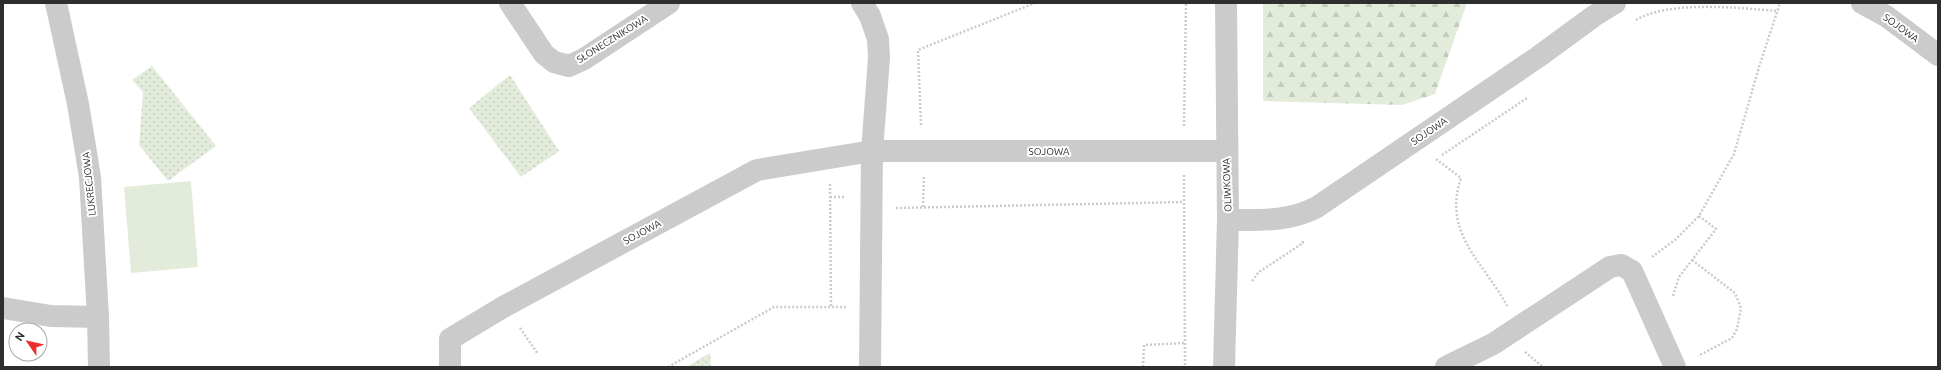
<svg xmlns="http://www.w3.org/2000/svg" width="1941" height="370" viewBox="0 0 1941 370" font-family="Ubuntu,sans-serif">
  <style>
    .green { fill: url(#green-dots) }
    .forest { fill: url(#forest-firs) }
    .pitch { fill: #e3ecdb }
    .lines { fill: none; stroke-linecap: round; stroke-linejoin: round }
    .path { stroke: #cbcbcb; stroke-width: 2.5; stroke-dasharray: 2 2; stroke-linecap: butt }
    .street { stroke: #cbcbcb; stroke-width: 22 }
    .labels { text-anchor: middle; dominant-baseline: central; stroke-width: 4; stroke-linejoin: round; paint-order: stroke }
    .street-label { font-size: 10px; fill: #2e2e2e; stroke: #fff }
  </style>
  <defs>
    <pattern id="green-dots" width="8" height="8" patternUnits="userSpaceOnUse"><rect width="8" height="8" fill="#e3ecdb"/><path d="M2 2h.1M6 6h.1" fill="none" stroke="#c3cbbc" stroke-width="1.8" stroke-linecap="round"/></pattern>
    <pattern id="forest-firs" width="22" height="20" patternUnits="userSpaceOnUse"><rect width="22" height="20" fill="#e3ecdb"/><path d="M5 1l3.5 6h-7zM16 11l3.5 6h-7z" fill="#c3cbbc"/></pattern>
  </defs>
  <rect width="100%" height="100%" fill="#fff"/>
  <g class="green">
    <path d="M152,66L216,146L168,181L139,145L143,92L132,80Z"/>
    <path d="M510,75L559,151L521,177L469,108Z"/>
    <path d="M710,353L711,367H686Z"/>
  </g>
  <path class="forest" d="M1263,3H1467L1435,94L1402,105L1263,101Z"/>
  <path class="pitch" d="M191,181L198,267L131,273L124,187Z"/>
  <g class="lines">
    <g class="path">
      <path d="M1636,20C1669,0 1739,8 1778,11"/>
      <path d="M921,125L918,50L1035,3"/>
      <path d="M1184,126L1186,3"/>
      <path d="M1442,155L1527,98"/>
      <path d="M1436,159L1461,178C1442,234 1484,262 1507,306"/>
      <path d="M1184,175L1185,367"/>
      <path d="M830,184L831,307"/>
      <path d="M830,197H845"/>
      <path d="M923,207L924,176"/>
      <path d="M896,208L1184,202"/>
      <path d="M1652,257L1675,240L1699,216L1734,154L1759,67L1780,3"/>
      <path d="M1692,260L1735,293L1741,308L1737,329L1732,338L1698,356"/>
      <path d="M1252,281L1259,272L1303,243L1302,241"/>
      <path d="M1673,296L1679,277L1716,229L1699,216"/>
      <path d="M520,328L538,354"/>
      <path d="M1525,352L1543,367"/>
      <path d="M668,367L774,307H846"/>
      <path d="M1143,367L1144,345L1185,343"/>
    </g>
    <g class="street">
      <path d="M56,3L78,104L90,177L98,317L99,367"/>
      <path d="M510,3L544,54L554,62L569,66L584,59L669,3"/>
      <path d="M862,3L870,16L878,39L879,58L872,151L870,367"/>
      <path d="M1862,3L1886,16L1938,55"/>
      <path d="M1228,220C1259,220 1289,222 1317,207L1538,57L1594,16L1615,3"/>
      <path d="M3,308L51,316L98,317"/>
      <path d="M450,367V339L505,306L757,170L872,151H1226"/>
      <path d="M1224,367L1228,220L1226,3"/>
      <path d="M1446,367L1493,344L1610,267L1621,265L1632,271L1675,367"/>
    </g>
  </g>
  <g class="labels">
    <g class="street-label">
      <text transform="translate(1901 28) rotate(36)">SOJOWA</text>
      <text transform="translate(612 39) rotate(-32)">SŁONECZNIKOWA</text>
      <text transform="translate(1429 131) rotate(-34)">SOJOWA</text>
      <text x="1049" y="151">SOJOWA</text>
      <text transform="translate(89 184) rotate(-96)">LUKRECJOWA</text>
      <text transform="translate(1227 185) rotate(-92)">OLIWKOWA</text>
      <text transform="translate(642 232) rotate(-28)">SOJOWA</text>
    </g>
  </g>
  <rect width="1941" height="370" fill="none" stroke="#2e2e2e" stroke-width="8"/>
  <g transform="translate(28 342) rotate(304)"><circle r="19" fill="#ffffff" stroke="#ababab"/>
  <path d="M0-3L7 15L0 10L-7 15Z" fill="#ed2f29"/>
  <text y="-6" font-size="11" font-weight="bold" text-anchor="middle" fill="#2e2e2e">N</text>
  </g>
</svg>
